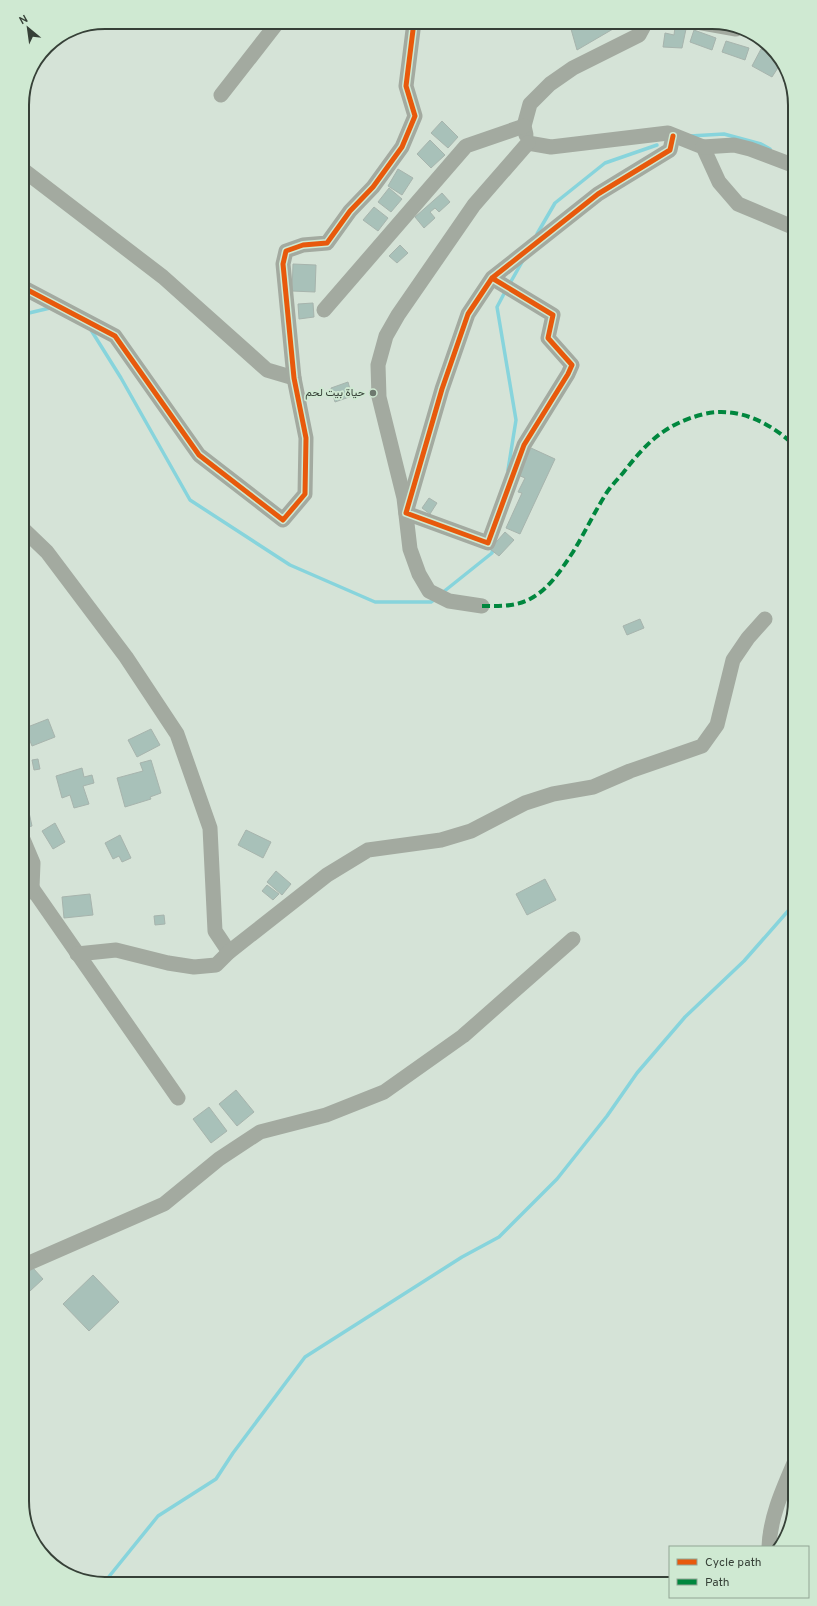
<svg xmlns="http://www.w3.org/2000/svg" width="817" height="1606" viewBox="0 0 817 1606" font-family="Overpass,Vazirmatn,sans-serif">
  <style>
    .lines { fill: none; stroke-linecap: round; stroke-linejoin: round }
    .stream { stroke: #87d4dc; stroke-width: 3.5 }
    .building { fill: #a8c1b9; stroke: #a7b4ad }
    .minor { stroke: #a3aaa0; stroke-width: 15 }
    .quiet { stroke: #00873e; stroke-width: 4; stroke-dasharray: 8 4; stroke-linecap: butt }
    .cycleway-casing { stroke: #cfe9d2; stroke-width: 8 }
    .cycleway { stroke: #e8590c; stroke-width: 5 }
    .poi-dot { fill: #6e796f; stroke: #cfe9d2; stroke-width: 1.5 }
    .labels { text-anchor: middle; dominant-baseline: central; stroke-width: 3.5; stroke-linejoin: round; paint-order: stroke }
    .poi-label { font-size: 11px; fill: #364037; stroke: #cfe9d2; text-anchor: end }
    .rim { fill: none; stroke: #364037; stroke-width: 2 }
  </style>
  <rect width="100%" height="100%" fill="#d5e3d7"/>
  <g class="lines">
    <g class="stream">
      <path d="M690,136L724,134L761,144L770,149"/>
      <path d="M537,234L555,203L605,163L657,145"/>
      <path d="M509,285L522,262"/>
      <path d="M506,290L497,307L516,420L508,470"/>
      <path d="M22,311L29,313L50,308"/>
      <path d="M91,330L121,378L190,500L290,565L375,602H431L435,599"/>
      <path d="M442,593L492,553L493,546"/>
      <path d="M103,1584L158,1516L216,1479L233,1453L305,1357L462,1257L499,1237L557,1179L607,1116L637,1073L685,1017L744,961L795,903"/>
    </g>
  </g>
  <g class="building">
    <path d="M569,22H625L577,50Z"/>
    <path d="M675,27L686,29L682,48L663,47L665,33L674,35Z"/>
    <path d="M694,30L716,38L712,50L690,42Z"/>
    <path d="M726,41L749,48L745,60L722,52Z"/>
    <path d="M761,49L778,59L781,63L772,77L752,66Z"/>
    <path d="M788,72L789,73L791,85L783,81Z"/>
    <path d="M442,121L458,137L448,148L431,133Z"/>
    <path d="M430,140L445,155L431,168L417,154Z"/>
    <path d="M398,169L413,178L402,195L388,186Z"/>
    <path d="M389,188L402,199L391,212L378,202Z"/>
    <path d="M442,193L450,202L439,212L435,208L430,212L435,218L424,228L415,217Z"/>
    <path d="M374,207L388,218L378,231L363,220Z"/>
    <path d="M400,245L408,253L397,263L389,256Z"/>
    <path d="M293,264L316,265L315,292L292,291Z"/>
    <path d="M313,303L314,317L299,319L298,304Z"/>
    <path d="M348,382L352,396L335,402L331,388Z"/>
    <path d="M531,448L555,459L520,534L506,528L522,493L518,492L525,478L518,475Z"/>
    <path d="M429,498L437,503L430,514L422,508Z"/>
    <path d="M505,532L514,540L499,556L490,549Z"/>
    <path d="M640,619L644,628L627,635L623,626Z"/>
    <path d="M48,719L55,737L32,746L25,728Z"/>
    <path d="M151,729L160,745L137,757L128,740Z"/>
    <path d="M38,759L40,769L34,770L32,760Z"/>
    <path d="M151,760L161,793L150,797L151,799L125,807L117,778L143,771L140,763Z"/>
    <path d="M82,768L84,777L92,775L94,783L83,786L89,804L74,808L70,795L62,798L56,776Z"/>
    <path d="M28,808L32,826L25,828L22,818V809Z"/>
    <path d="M55,823L65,842L53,849L42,831Z"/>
    <path d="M246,830L271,842L263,858L238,845Z"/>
    <path d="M120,835L131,858L122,862L119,856L113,859L105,843Z"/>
    <path d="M276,871L291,884L282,895L267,882Z"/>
    <path d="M545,879L556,900L527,915L516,894Z"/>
    <path d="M267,885L279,894L273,900L262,891Z"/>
    <path d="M90,894L93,915L64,918L62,897Z"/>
    <path d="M164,915L165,924L155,925L154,916Z"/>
    <path d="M236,1090L254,1112L237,1126L219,1104Z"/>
    <path d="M209,1107L227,1131L211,1143L193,1119Z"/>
    <path d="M33,1268L43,1279L30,1291L22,1282V1277Z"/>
    <path d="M93,1275L119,1302L89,1331L63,1304Z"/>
    <path d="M22,1312L28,1325L22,1328Z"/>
  </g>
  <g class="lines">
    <g class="minor">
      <path d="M697,22L736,29"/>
      <path d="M221,95L278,22"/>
      <path d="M526,135L524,126L530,104L550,84L573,68L639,35L646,22"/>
      <path d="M528,143L551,147L668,133L703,147L719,182L738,204L795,228"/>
      <path d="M703,147L734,145L750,149L795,166"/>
      <path d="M22,169L163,277L267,370L294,378"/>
      <path d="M492,278L553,315L548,338L572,365L568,374L524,445L488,543L406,513L442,389L468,314L492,278L598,194L670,150L673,136"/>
      <path d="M22,287L115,336L199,455L283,520L305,494L306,438L294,378L283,264L286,251L303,245L327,243L350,211L373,187L402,147L415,116L406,86L414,22"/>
      <path d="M324,310L466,146L524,126"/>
      <path d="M22,528L47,552L126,657L177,734L210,828L215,931L229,952"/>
      <path d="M482,606L449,601L429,591L419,574L410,549L404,498L379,397L378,365L386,336L398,315L474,205L528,143"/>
      <path d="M32,888L178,1098"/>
      <path d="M22,897L32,888L33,863L22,837"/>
      <path d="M77,954L116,950L168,963L194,967L216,965L229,952L327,875L368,850L441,840L471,831L525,803L553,794L593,787L630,771L702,746L717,725L733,660L748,638L765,619"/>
      <path d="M22,1266L164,1204L219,1159L260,1132L326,1115L384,1092L463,1036L573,939"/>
      <path d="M769,1547C770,1517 783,1489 795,1461"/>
    </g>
    <path class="quiet" d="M482,606C499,606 515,607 530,599C549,589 561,570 573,552C584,534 593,515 604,497C609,488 616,481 623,473C647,442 665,424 704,414C738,406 771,423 795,446"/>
    <defs>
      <g id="cycleway">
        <path d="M492,278L553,315L548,338L572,365L568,374L524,445L488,543L406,513L442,389L468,314L492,278L598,194L670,150L673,136"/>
        <path d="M22,287L115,336L199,455L283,520L305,494L306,438L294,378L283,264L286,251L303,245L327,243L350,211L373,187L402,147L415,116L406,86L414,22"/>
      </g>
    </defs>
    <use href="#cycleway" class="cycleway-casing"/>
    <use href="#cycleway" class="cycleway"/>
  </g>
  <circle class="poi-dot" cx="373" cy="393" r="4"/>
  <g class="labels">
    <g class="poi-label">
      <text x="365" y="393">حياة بيت لحم</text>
    </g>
  </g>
  <path d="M0 0H817V1606H0ZM105 29H712A76 76 0 0 1 788 105V1501A76 76 0 0 1 712 1577H105A76 76 0 0 1 29 1501V105A76 76 0 0 1 105 29Z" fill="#cfe9d2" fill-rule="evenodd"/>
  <path class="rim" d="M105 29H712A76 76 0 0 1 788 105V1501A76 76 0 0 1 712 1577H105A76 76 0 0 1 29 1501V105A76 76 0 0 1 105 29Z"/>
  <rect x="669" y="1546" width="140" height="52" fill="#cfe9d2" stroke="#92a594"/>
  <rect x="677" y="1559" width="20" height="6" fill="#e8590c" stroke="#92a594"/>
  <text x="705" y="1566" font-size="12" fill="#364037">Cycle path</text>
  <rect x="677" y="1579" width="20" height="6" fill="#00873e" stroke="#92a594"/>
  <text x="705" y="1586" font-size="12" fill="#364037">Path</text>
  <g transform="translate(28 28) rotate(331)" stroke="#cfe9d2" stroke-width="3" paint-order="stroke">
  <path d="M0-3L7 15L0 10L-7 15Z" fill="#364037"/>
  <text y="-6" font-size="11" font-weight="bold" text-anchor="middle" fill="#364037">N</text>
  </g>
</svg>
